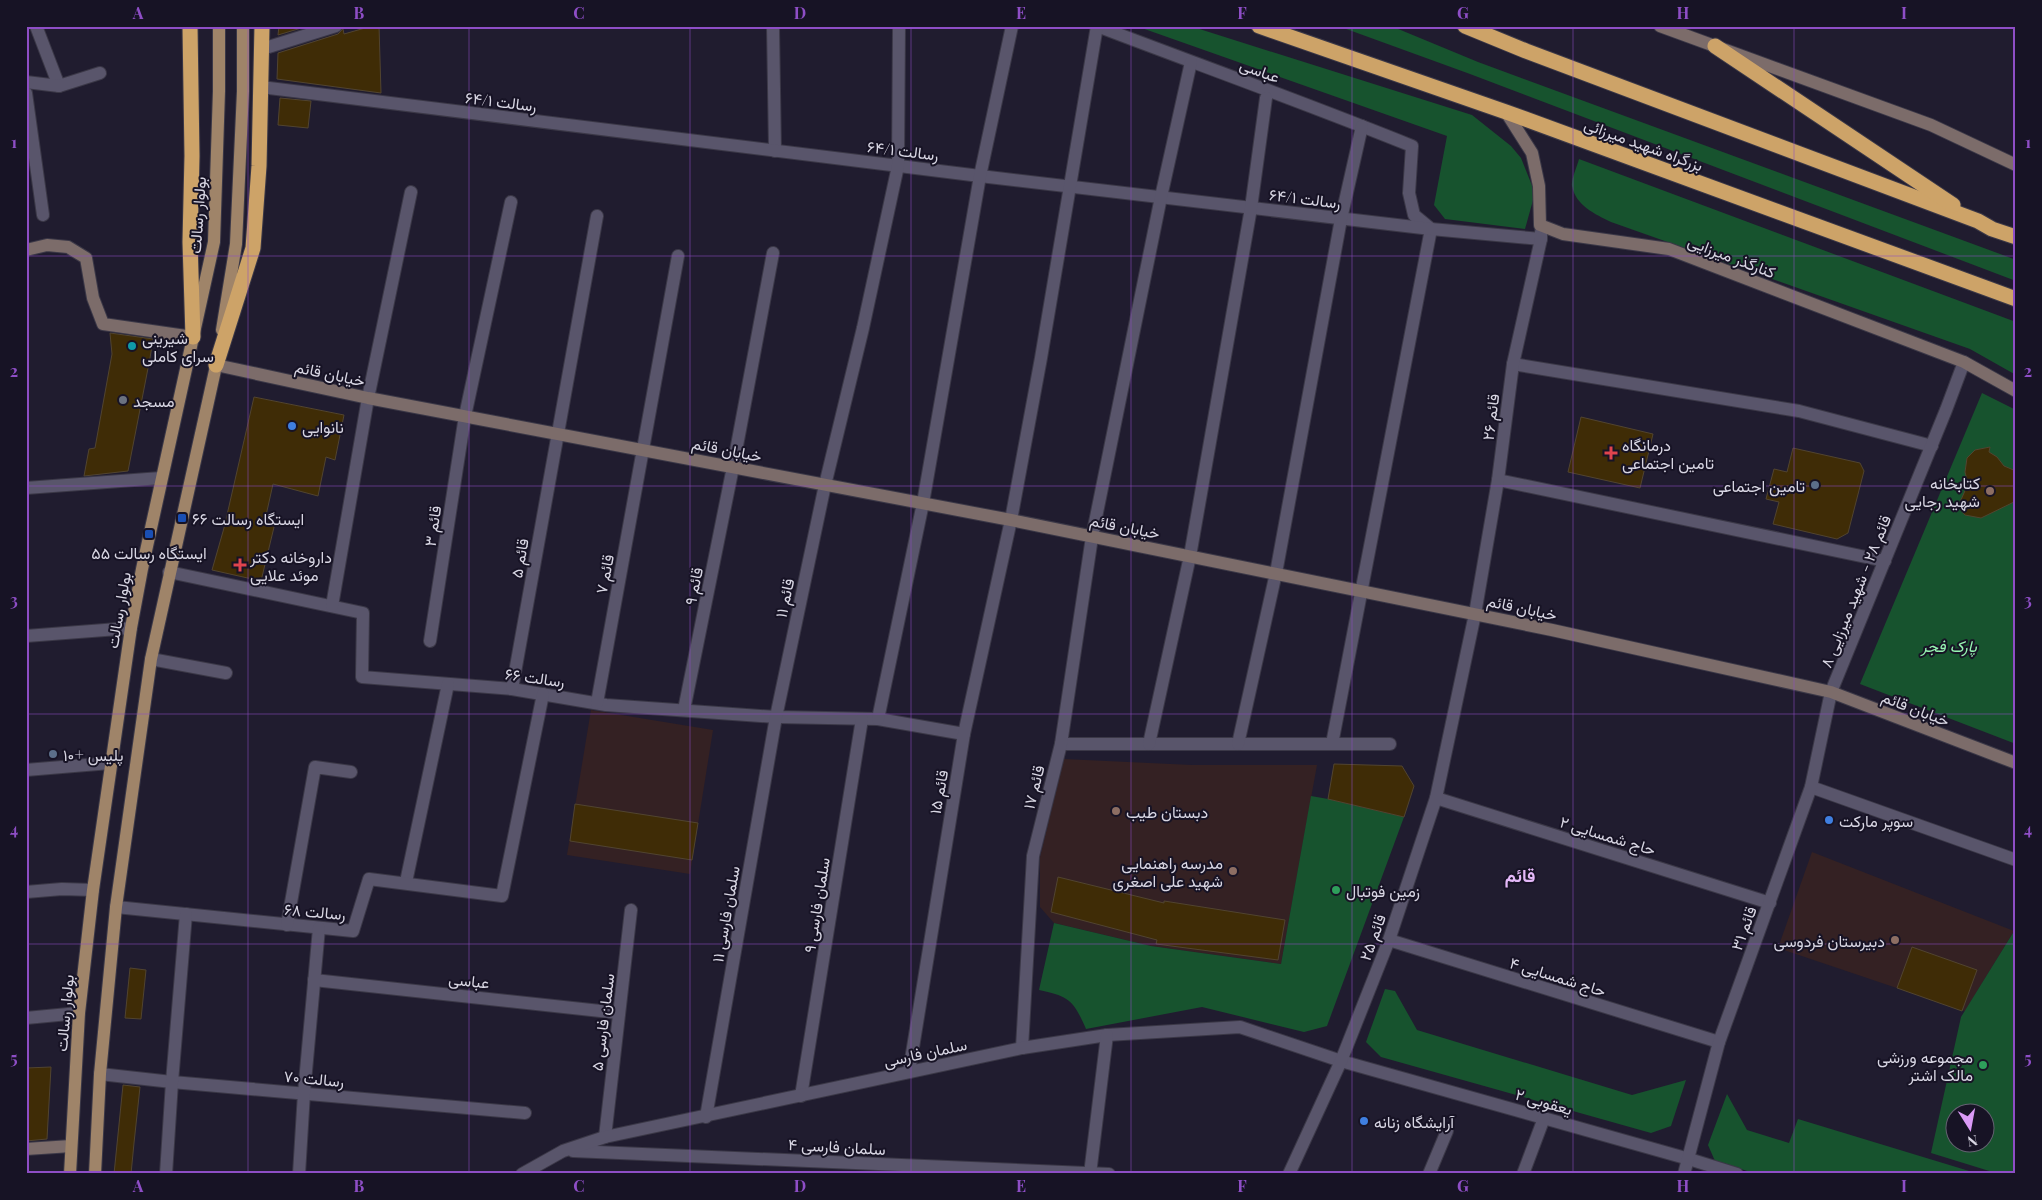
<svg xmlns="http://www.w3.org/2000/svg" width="2042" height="1200" viewBox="0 0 2042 1200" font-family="'Playfair Display',Vazirmatn,serif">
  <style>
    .education { fill: #342123 }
    .green { fill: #17532e; fill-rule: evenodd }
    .building { fill: #3f2c06; stroke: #514430 }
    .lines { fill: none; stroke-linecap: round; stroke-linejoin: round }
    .street-casing { stroke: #3b3847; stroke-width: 14 }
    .secondary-casing { stroke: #3b3847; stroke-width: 14 }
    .primary-casing { stroke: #3b3847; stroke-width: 14 }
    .highway-casing { stroke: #3b3847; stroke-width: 17 }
    .street { stroke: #59556b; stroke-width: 12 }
    .secondary { stroke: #7c6c6a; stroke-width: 12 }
    .primary { stroke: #9f8469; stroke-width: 12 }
    .highway { stroke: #cda368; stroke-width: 15 }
    .grid { fill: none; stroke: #8e4ec6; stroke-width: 1; stroke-opacity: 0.55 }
    .culture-dot { fill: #0f9aa8; stroke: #171325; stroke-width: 2 }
    .worship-dot { fill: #6b7280; stroke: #171325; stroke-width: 2 }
    .shop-dot { fill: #3f7fe0; stroke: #171325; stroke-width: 2 }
    .health-dot { fill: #e0444e; stroke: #171325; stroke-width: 2 }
    .service-dot { fill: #5c6f8a; stroke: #171325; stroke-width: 2 }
    .education-dot { fill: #8d6e63; stroke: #171325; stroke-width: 2 }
    .transit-dot { fill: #1a4fb4; stroke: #171325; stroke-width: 2 }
    .leisure-dot { fill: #2e9e5b; stroke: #171325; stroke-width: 2 }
    .labels { text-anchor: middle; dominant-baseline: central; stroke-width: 4; stroke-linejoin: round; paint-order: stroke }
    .street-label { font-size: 16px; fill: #d8d6e3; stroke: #171325 }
    .poi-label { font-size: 16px; fill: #d8d6e3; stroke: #171325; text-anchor: start }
    .park-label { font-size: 16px; font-style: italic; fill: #97f4b2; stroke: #171325 }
    .neighbourhood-label { font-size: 18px; font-weight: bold; fill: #e4b8f8; stroke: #171325 }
    .neatline { fill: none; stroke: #8e4ec6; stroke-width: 2 }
    .grid-label { font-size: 16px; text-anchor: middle; font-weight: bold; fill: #8e4ec6 }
  </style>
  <rect width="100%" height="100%" fill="#201c2f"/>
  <g class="education">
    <path d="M591,710L713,730L690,874L567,855Z"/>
    <path d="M1064,759L1192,765H1317L1281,964L1151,946L1054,923L1040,907V857Z"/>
    <path d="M1812,852L2014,931L1965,1011L1778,948Z"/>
  </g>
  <g class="green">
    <path d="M1136,26H1190L1472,115L1511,146L1521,158L1535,193L1525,229L1445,219L1434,205L1447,136Z"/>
    <path d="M1338,26H1391L1478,62L2011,258L2016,260V281L1470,74Z"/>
    <path d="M1579,159L2016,322V375L1970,349L1611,222C1595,214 1576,206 1572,186C1571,179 1577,167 1579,159Z"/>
    <path d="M1982,393L2016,410V744L1860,684Z"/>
    <path d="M1311,796L1328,799L1404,817L1327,1026L1304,1032L1202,1007L1086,1029C1074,1001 1069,996 1039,990L1054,923L1151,946L1281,964Z"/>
    <path d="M2016,928V1174H1999L1931,1153L1961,1017ZM1984,1112V1142H1954V1112Z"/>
    <path d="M1385,989L1395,991L1417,1030L1632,1095L1686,1080L1671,1126L1651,1133L1381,1057L1366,1042Z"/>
    <path d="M1727,1094L1747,1130L1789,1143L1798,1119L1979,1174H1757L1715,1161L1708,1145Z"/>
  </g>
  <g class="building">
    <path d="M279,26H308L278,35Z"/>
    <path d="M372,26H379L381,93L277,79L278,53L338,34L343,29L344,34Z"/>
    <path d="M280,98L311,101L308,128L278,125Z"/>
    <path d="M110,333L153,339L150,358L128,471L84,476L89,449L95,448L112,354Z"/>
    <path d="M254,397L344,415L335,460L326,457L318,496L273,484L265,520L275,523L261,581L212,570L224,528Z"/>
    <path d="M1581,417L1653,434L1640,488L1568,472Z"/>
    <path d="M1990,447L1989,452L1997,457L2004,466L2016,471V501L1981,518L1965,515L1960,509V502L1968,484L1965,472L1967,458L1975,450Z"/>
    <path d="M1793,448L1860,463L1864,471L1848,533L1837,539L1773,524L1779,502L1766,499L1774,469L1787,472Z"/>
    <path d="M1334,764L1402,766L1414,786L1404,817L1328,799Z"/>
    <path d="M575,804L698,823L692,860L570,841Z"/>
    <path d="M1058,877L1164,903V901L1285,920L1278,960L1156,944L1157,940L1051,912Z"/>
    <path d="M1912,947L1977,970L1962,1011L1897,988Z"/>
    <path d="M130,968L146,970L141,1019L125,1018Z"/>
    <path d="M51,1067L47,1139L26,1141V1068Z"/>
    <path d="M123,1085L140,1087L134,1143L131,1174H114Z"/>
  </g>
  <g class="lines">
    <defs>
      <g id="street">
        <path d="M36,26L59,86"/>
        <path d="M773,26L775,151"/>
        <path d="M1097,26C1202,66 1308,104 1412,146L1409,193L1414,215L1431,229L1332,744"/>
        <path d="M262,49L336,26"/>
        <path d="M26,82L59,86L100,73"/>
        <path d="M261,87L980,176L1431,229L1541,239"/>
        <path d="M26,93L43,215"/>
        <path d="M1513,364L1799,411L1932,446"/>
        <path d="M1498,480L1885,561"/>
        <path d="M26,488L161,478"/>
        <path d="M169,572L363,613L362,677L512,689L606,705L776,717L878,719L964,734"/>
        <path d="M332,606L368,398L411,192"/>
        <path d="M26,636L131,628"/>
        <path d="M430,641L465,416L511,202"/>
        <path d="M151,659L226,673"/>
        <path d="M512,689L597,216"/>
        <path d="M597,703L678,256"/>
        <path d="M684,710L733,467L773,253"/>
        <path d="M878,719L923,503L980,176L1012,26"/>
        <path d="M1061,744H1390"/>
        <path d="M1149,744L1190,556L1251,208L1266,98"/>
        <path d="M1238,744L1276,573L1341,219L1362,126"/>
        <path d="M26,770L110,763"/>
        <path d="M1811,787L2016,860"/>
        <path d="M1436,798L1770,903"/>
        <path d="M406,882L448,684"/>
        <path d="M26,892L62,889L93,890"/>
        <path d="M116,907L353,931L369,879L502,896L543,694"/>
        <path d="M287,925L315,767L351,772"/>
        <path d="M1389,940L1719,1042"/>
        <path d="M314,980L619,1013"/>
        <path d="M26,1018L79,1013"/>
        <path d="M1022,1048L1033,856L1061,744L1092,537L1161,197L1191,62"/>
        <path d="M909,1072L964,734L1011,520L1041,358L1097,26"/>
        <path d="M100,1074L172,1082L525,1113"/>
        <path d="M801,1096L862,719"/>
        <path d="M706,1117L776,717L825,485L863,328L898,166L899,26"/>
        <path d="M605,1137L631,910"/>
        <path d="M573,1151L1109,1174"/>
        <path d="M166,1174L172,1082L186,914"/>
        <path d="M299,1174L304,1093L319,928"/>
        <path d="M522,1174L563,1151L605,1137L1022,1048L1107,1035L1240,1027L1341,1061L1689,1159L1737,1174"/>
        <path d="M1090,1174L1107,1035"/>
        <path d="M1289,1174L1341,1061L1389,940L1436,798L1475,614L1498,480L1513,364L1541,239V232"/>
        <path d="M1429,1174L1447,1131"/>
        <path d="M1523,1174L1544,1118"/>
        <path d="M1684,1174L1719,1042L1811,787L1831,692L1946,410L1964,362"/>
      </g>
      <g id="secondary">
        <path d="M1660,26L1931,125L2016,165"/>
        <path d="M1506,112L1532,153L1539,186L1540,225L1563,234L1669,249L1964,362L2016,391"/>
        <path d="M26,250L47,245L68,247L86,258L93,298L103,324L193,337"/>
        <path d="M216,365L368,398L1011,520L1552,630L1831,692L2016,763"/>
        <path d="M26,1149L71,1146"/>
      </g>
      <g id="primary">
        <path d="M222,330L236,244L243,91V26"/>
        <path d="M70,1174L79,1013L93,890L131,628L142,569L214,242L219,91V26"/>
        <path d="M95,1174L100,1074L116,907L151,659L218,357"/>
      </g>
      <g id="highway">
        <path d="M190,26L192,156L190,242L193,337"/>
        <path d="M1259,26L1506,112L2016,299"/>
        <path d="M1465,26L1526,51L1978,221L1992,229L2016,237"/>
        <path d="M1715,46L1953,205"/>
        <path d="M216,365L253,248L259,166L262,26"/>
      </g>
    </defs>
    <use href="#street" class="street-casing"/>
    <use href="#secondary" class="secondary-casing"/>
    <use href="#primary" class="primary-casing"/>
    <use href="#highway" class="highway-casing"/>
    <use href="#street" class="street"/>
    <use href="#secondary" class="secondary"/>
    <use href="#primary" class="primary"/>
    <use href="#highway" class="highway"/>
  </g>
  <path class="grid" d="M248,26V1174M469,26V1174M690,26V1174M911,26V1174M1131,26V1174M1352,26V1174M1573,26V1174M1794,26V1174M26,256H2016M26,486H2016M26,714H2016M26,944H2016"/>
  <circle class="culture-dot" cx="132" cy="346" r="5"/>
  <circle class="worship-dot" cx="123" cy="400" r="5"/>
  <g class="shop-dot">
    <circle cx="292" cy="426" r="5"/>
    <circle cx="1829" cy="820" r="5"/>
    <circle cx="1364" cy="1121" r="5"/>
  </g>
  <g class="health-dot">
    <path d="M1608.5 445.5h5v5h5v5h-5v5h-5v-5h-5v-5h5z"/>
    <path d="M237.5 557.5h5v5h5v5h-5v5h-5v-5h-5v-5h5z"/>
  </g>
  <g class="service-dot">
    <circle cx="1815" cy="485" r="5"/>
    <circle cx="53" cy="754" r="5"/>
  </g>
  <g class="education-dot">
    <circle cx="1990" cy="491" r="5"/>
    <circle cx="1116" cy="811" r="5"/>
    <circle cx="1233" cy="871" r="5"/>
    <circle cx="1895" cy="940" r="5"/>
  </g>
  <g class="transit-dot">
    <rect x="177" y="513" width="10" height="10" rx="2.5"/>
    <rect x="144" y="529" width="10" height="10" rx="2.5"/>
  </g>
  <g class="leisure-dot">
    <circle cx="1336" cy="890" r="5"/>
    <circle cx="1983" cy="1065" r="5"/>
  </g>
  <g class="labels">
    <g class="street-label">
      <text transform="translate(1260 70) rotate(20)">عباسی</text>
      <text transform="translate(501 101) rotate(7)">رسالت ۶۴/۱</text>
      <text transform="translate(1644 144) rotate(20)">بزرگراه شهید میرزائی</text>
      <text transform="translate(903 150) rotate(7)">رسالت ۶۴/۱</text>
      <text transform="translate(1305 198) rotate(7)">رسالت ۶۴/۱</text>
      <text transform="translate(197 215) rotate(-86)">بولوار رسالت</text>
      <text transform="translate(1732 256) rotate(21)">کنارگذر میرزایی</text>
      <text transform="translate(330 373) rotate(12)">خیابان قائم</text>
      <text transform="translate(1490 417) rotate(-83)">قائم ۲۶</text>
      <text transform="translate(727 449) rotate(11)">خیابان قائم</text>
      <text transform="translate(432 526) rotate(-82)">قائم ۳</text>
      <text transform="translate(1125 526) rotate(11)">خیابان قائم</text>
      <text transform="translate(519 558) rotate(-80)">قائم ۵</text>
      <text transform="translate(604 574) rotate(-79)">قائم ۷</text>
      <text transform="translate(693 586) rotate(-79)">قائم ۹</text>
      <text transform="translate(1855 591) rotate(-68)">قائم ۲۸ - شهید میرزایی ۸</text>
      <text transform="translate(784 598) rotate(-78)">قائم ۱۱</text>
      <text transform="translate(1522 607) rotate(12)">خیابان قائم</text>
      <text transform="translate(118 610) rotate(-80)">بولوار رسالت</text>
      <text transform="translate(535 677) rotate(8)">رسالت ۶۶</text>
      <text transform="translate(1916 708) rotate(21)">خیابان قائم</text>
      <text transform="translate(1033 787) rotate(-76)">قائم ۱۷</text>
      <text transform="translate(938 792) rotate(-80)">قائم ۱۵</text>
      <text transform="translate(1608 835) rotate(17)">حاج شمسایی ۲</text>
      <text transform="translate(816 905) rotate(-81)">سلمان فارسی ۹</text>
      <text transform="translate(315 911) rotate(5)">رسالت ۶۸</text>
      <text transform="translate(725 914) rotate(-80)">سلمان فارسی ۱۱</text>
      <text transform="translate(1743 928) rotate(-70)">قائم ۳۱</text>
      <text transform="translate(1372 937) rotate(-70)">قائم ۲۵</text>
      <text transform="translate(1558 976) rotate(17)">حاج شمسایی ۴</text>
      <text transform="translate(469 980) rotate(6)">عباسی</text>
      <text transform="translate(64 1013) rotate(-85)">بولوار رسالت</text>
      <text transform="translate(602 1022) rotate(-83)">سلمان فارسی ۵</text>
      <text transform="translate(925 1052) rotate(-12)">سلمان فارسی</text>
      <text transform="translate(314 1078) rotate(5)">رسالت ۷۰</text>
      <text transform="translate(1544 1101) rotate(16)">یعقوبی ۲</text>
      <text transform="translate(837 1146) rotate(3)">سلمان فارسی ۴</text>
    </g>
    <g class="poi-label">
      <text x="142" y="337">شیرینی<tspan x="142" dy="18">سرای کاملی</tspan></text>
      <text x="133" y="400">مسجد</text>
      <text x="302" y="426">نانوایی</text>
      <text x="1622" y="444">درمانگاه<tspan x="1622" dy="18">تامین اجتماعی</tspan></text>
      <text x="1980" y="482" text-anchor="end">کتابخانه<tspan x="1980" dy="18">شهید رجایی</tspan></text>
      <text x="1805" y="485" text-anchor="end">تامین اجتماعی</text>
      <text x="192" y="518">ایستگاه رسالت ۶۶</text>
      <text x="149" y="552" text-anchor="middle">ایستگاه رسالت ۵۵</text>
      <text x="250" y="556">داروخانه دکتر<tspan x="250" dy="18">موئد علایی</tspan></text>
      <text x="63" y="754">پلیس +۱۰</text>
      <text x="1126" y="811">دبستان طیب</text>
      <text x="1839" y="820">سوپر مارکت</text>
      <text x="1223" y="862" text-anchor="end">مدرسه راهنمایی<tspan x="1223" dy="18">شهید علی اصغری</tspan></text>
      <text x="1346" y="890">زمین فوتبال</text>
      <text x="1885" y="940" text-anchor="end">دبیرستان فردوسی</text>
      <text x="1973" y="1056" text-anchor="end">مجموعه ورزشی<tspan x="1973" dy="18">مالک اشتر</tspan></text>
      <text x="1374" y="1121">آرایشگاه زنانه</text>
    </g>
    <g class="park-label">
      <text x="1949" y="645">پارک فجر</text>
    </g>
    <g class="neighbourhood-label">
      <text x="1520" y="875">قائم</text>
    </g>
  </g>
  <rect width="2042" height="1200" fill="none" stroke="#171325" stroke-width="55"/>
  <g transform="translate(1970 1128) rotate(169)"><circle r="24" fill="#171325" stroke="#646171"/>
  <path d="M0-4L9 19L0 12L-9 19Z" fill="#da9af6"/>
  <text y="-8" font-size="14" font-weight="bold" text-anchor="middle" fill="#d8d6e3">N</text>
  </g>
  <rect x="28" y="28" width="1986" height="1144" class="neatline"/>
  <g class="grid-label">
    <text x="138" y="19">A</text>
    <text x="359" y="19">B</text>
    <text x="579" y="19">C</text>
    <text x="800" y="19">D</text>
    <text x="1021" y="19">E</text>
    <text x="1242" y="19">F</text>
    <text x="1463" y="19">G</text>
    <text x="1683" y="19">H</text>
    <text x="1904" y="19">I</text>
    <text x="14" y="148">1</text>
    <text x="2028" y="148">1</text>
    <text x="14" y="377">2</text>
    <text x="2028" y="377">2</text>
    <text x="14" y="606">3</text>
    <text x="2028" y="606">3</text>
    <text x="14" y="835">4</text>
    <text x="2028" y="835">4</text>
    <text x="14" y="1064">5</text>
    <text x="2028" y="1064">5</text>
    <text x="138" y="1192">A</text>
    <text x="359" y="1192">B</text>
    <text x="579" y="1192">C</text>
    <text x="800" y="1192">D</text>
    <text x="1021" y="1192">E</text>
    <text x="1242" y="1192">F</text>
    <text x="1463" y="1192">G</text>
    <text x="1683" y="1192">H</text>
    <text x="1904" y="1192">I</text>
  </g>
</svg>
